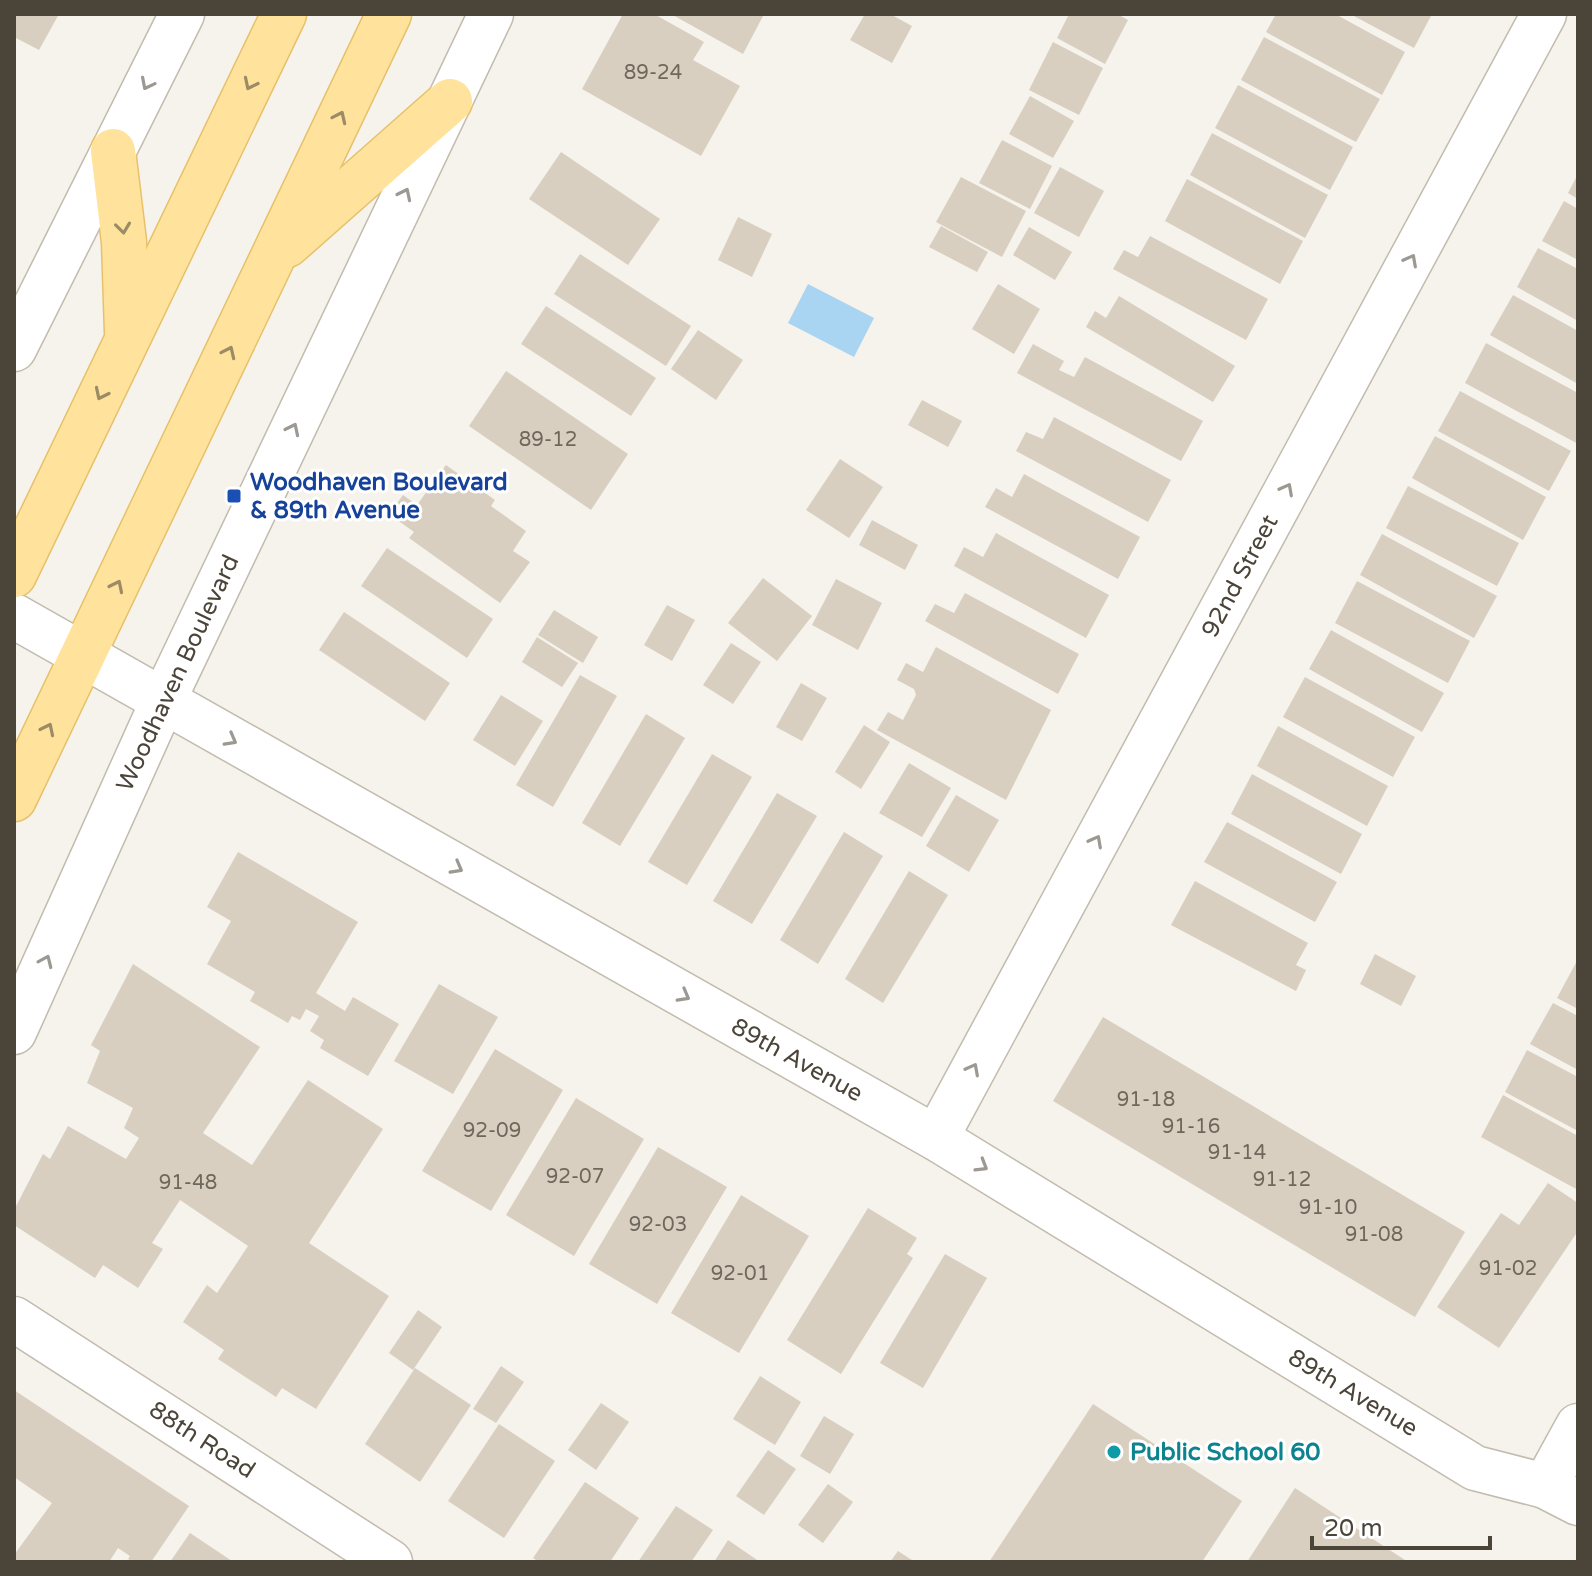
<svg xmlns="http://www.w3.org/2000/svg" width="1592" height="1576" viewBox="0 0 1592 1576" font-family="'Varela Round',sans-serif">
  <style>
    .water { fill: #a9d4f2 }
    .building { fill: #d8cfc1 }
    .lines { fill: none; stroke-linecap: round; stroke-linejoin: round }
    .street-casing { stroke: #c2bbae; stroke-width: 47 }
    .primary-casing { stroke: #e6c16a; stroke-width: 47 }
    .street { stroke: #fff; stroke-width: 44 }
    .primary { stroke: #ffe39c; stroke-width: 44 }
    .oneway { stroke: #9c9892 }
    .oneway2 { stroke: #9c8c66 }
    .transit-dot { fill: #1a4fb4; stroke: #fff; stroke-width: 3 }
    .culture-dot { fill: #0f9aa8; stroke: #fff; stroke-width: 3 }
    .labels { text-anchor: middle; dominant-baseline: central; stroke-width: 6; stroke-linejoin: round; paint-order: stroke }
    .number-label { font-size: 20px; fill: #6e675b }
    .transit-label { font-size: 24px; font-weight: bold; fill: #164399; stroke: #fff; text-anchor: start }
    .street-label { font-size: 24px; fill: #4b4439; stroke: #fff }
    .culture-label { font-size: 24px; font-weight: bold; fill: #0d838f; stroke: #fff; text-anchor: start }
  </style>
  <rect width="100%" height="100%" fill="#f6f3ec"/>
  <path class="water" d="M808,284L874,318L854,357L788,323Z"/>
  <g class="building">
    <path d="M14,14H59L39,50L14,37Z"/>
    <path d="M623,14H654L704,42L693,60L740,86L701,156L582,89Z"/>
    <path d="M671,14H760L763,16L743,54Z"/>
    <path d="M865,14H890L912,26L892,63L850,40Z"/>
    <path d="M1069,14H1117L1128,20L1105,64L1057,38Z"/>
    <path d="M1276,14H1335L1405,52L1382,95L1266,32Z"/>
    <path d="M1350,14H1432L1414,48Z"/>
    <path d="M1264,37L1380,99L1356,142L1241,80Z"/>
    <path d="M1053,42L1103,68L1079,115L1029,90Z"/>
    <path d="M1238,85L1353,147L1330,190L1215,128Z"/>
    <path d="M1030,96L1074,121L1053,158L1009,134Z"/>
    <path d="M1212,133L1328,195L1305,238L1190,175Z"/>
    <path d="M1002,140L1052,166L1030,209L979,183Z"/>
    <path d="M561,152L660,219L628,265L529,199Z"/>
    <path d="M1060,167L1104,191L1079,237L1034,213Z"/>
    <path d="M1578,174V199L1568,193Z"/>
    <path d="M961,177L1026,211L1002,257L936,222Z"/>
    <path d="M1187,179L1303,241L1280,284L1165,221Z"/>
    <path d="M1564,201L1578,209V260L1542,241Z"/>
    <path d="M738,217L772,234L752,277L718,260Z"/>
    <path d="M941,226L988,252L977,272L929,247Z"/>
    <path d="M1029,227L1072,252L1055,280L1013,255Z"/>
    <path d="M1150,236L1268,299L1246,340L1113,269L1124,250L1138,257Z"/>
    <path d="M1538,248L1578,269V321L1517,287Z"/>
    <path d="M580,254L691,326L666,366L554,294Z"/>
    <path d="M998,284L1040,309L1014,354L972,329Z"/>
    <path d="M1513,295L1578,331V384L1490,335Z"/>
    <path d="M1119,296L1235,366L1213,402L1086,327L1095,311L1106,318Z"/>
    <path d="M546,306L656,378L631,416L521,344Z"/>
    <path d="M698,330L743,360L716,400L671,369Z"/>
    <path d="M1486,343L1578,393V444L1465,383Z"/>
    <path d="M1033,344L1064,361L1059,370L1074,377L1085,357L1203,421L1181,461L1017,373Z"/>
    <path d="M506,371L628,454L591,510L469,426Z"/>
    <path d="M1460,391L1571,451L1549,491L1438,431Z"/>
    <path d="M922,400L962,421L948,447L908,425Z"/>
    <path d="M1054,417L1171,480L1148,522L1016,451L1026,432L1043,439Z"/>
    <path d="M1435,436L1546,497L1523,540L1412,478Z"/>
    <path d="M840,459L883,487L849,538L806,510Z"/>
    <path d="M446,465L495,500L491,506L526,531L513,551L530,562L500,603L409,538L414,532L389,514L403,495L417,505Z"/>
    <path d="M1024,474L1140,537L1118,579L985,507L996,488L1012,497Z"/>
    <path d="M1408,486L1519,543L1497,586L1386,528Z"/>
    <path d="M872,520L918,545L905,570L859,545Z"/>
    <path d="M996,533L1109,595L1086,638L954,566L964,547L983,557Z"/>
    <path d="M1382,534L1497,596L1474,638L1360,575Z"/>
    <path d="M387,548L493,619L467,658L361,586Z"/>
    <path d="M763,578L812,616L777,661L728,623Z"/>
    <path d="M836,579L882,603L858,650L812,625Z"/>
    <path d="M1357,581L1470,641L1448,683L1335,623Z"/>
    <path d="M965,593L1079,654L1058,694L925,621L935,604L954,613Z"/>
    <path d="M667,605L695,620L672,661L644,645Z"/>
    <path d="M554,610L598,637L583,663L538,635Z"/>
    <path d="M344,612L450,683L425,721L319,650Z"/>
    <path d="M1331,630L1444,693L1422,732L1309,669Z"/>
    <path d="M537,637L578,663L562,687L522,662Z"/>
    <path d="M731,643L761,662L733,704L703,685Z"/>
    <path d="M936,647L1051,710L1006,800L877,730L888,712L903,720L916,695L914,689L897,680L906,663L923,672Z"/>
    <path d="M580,675L617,696L553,807L516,785Z"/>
    <path d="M1305,677L1415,737L1393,777L1283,717Z"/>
    <path d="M801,683L827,698L802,741L776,727Z"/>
    <path d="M501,695L543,721L515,766L473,740Z"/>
    <path d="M646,714L685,738L620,846L582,823Z"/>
    <path d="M864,725L890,742L861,789L835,772Z"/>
    <path d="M1278,726L1388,786L1367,826L1257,766Z"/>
    <path d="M712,754L752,777L687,885L648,862Z"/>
    <path d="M909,763L951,788L922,837L879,813Z"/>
    <path d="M1252,774L1362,834L1341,874L1231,814Z"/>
    <path d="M777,793L817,816L752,924L713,901Z"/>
    <path d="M956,795L999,820L969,872L926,846Z"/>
    <path d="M1227,822L1337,882L1315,922L1204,862Z"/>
    <path d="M844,832L883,856L818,964L780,940Z"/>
    <path d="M238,852L358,922L316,993L345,1011L353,997L399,1024L368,1076L320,1048L324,1040L310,1031L319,1016L306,1009L300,1020L292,1016L288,1023L250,1001L255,992L207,964L231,921L207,907Z"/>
    <path d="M909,871L948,895L883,1003L845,979Z"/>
    <path d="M1195,881L1308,943L1296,965L1306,970L1296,991L1171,925Z"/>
    <path d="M1375,954L1416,976L1401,1006L1360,984Z"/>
    <path d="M1578,959V1009L1557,998Z"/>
    <path d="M133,964L260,1047L203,1133L252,1165L308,1080L383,1129L309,1243L389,1296L316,1409L282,1388L276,1397L218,1359L224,1350L183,1322L207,1285L217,1293L248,1246L180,1200L152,1243L163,1249L138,1288L103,1265L95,1278L14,1225V1210L43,1154L50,1159L68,1126L126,1159L139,1138L124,1128L133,1108L87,1083L100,1051L91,1045Z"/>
    <path d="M439,984L498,1017L453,1094L394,1061Z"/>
    <path d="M1553,1003L1578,1016V1070L1530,1044Z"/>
    <path d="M1103,1017L1465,1232L1415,1317L1053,1101Z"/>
    <path d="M495,1049L563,1090L491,1211L422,1171Z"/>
    <path d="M1527,1050L1578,1077V1131L1505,1092Z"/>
    <path d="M1503,1095L1578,1136V1190L1481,1137Z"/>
    <path d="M576,1098L644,1139L574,1256L506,1215Z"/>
    <path d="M658,1147L727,1187L657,1304L589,1264Z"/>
    <path d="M1548,1183L1578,1203V1231L1499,1348L1437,1307L1501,1213L1519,1225Z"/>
    <path d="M741,1195L809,1236L739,1353L671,1313Z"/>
    <path d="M868,1208L917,1238L907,1254L913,1258L841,1374L787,1340Z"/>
    <path d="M945,1254L987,1278L923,1388L880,1363Z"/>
    <path d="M418,1310L442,1327L413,1370L389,1353Z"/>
    <path d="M501,1366L524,1382L496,1423L473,1409Z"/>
    <path d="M415,1368L471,1405L420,1482L365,1444Z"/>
    <path d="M760,1376L801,1402L775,1445L733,1419Z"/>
    <path d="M14,1390L189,1506L151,1562H133L128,1559L130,1556L118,1548L109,1562H14V1555L52,1503L14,1477Z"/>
    <path d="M601,1403L629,1422L596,1470L568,1450Z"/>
    <path d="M1093,1404L1242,1501L1202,1562H989Z"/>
    <path d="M824,1416L854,1434L830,1474L800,1456Z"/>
    <path d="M499,1424L555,1461L504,1538L448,1501Z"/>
    <path d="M768,1450L796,1469L764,1515L736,1496Z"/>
    <path d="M585,1482L639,1518L610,1562H539L533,1558Z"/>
    <path d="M828,1484L853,1502L823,1543L798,1525Z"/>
    <path d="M1295,1488L1408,1562H1247Z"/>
    <path d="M676,1506L713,1530L691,1562H638Z"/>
    <path d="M190,1533L229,1559L233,1562H170Z"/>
    <path d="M728,1540L760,1562H714Z"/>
    <path d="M898,1551L915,1562H890Z"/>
  </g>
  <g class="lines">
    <defs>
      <g id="street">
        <path d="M14,349L182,14"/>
        <path d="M14,616L936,1138L1475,1468L1545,1486L1578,1503"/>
        <path d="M14,1032L163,701L491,14"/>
        <path d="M936,1138L1544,14"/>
        <path d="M14,1319L390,1562"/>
        <path d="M1545,1486L1578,1426"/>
      </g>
      <g id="primary">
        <path d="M113,151L124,242L127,332"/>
        <path d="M287,245L450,101"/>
        <path d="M14,575L284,14"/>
        <path d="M14,799L389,14"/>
      </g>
    </defs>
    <use href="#street" class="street-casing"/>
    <use href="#primary" class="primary-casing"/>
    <use href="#street" class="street"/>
    <use href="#primary" class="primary"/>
  </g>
  <defs><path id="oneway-chevron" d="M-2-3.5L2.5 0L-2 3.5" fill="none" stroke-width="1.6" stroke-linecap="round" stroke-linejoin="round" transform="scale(2)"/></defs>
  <g class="oneway">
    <use href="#oneway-chevron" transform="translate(147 84) rotate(117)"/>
    <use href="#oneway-chevron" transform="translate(405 194) rotate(-64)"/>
    <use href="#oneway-chevron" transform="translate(1411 260) rotate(-62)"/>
    <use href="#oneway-chevron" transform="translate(293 429) rotate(-64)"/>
    <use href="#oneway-chevron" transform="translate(1287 489) rotate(-62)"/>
    <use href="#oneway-chevron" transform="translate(231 740) rotate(29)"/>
    <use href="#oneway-chevron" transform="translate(1096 841) rotate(-62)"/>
    <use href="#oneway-chevron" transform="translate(457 868) rotate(29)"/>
    <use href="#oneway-chevron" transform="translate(46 961) rotate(-66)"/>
    <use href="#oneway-chevron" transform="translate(684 996) rotate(29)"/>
    <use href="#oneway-chevron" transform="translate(973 1069) rotate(-62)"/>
    <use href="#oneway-chevron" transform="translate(982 1166) rotate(31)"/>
  </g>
  <g class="oneway2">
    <use href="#oneway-chevron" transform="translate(250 84) rotate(116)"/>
    <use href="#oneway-chevron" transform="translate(340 117) rotate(-65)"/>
    <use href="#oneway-chevron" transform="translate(123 228) rotate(83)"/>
    <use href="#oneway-chevron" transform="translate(229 352) rotate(-65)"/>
    <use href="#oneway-chevron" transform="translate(101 394) rotate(116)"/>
    <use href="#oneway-chevron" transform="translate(117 586) rotate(-64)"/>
    <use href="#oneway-chevron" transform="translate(48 729) rotate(-64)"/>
  </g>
  <rect class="transit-dot" x="226" y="488" width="16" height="16" rx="4"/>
  <circle class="culture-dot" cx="1114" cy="1452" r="8"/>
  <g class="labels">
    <g class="number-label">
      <text x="653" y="73">89-24</text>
      <text x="548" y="440">89-12</text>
      <text x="1146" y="1100">91-18</text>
      <text x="1191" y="1127">91-16</text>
      <text x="492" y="1131">92-09</text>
      <text x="1237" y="1153">91-14</text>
      <text x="575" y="1177">92-07</text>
      <text x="1282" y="1180">91-12</text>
      <text x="188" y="1183">91-48</text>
      <text x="1328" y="1208">91-10</text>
      <text x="658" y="1225">92-03</text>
      <text x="1374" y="1235">91-08</text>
      <text x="1508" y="1269">91-02</text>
      <text x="740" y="1274">92-01</text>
    </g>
    <g class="transit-label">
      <text x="250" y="482">Woodhaven Boulevard<tspan x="250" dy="28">&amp; 89th Avenue</tspan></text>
    </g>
    <g class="street-label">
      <text transform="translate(1240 576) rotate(-62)">92nd Street</text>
      <text transform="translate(178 673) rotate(-65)">Woodhaven Boulevard</text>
      <text transform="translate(797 1060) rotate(29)">89th Avenue</text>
      <text transform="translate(1353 1393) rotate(31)">89th Avenue</text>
      <text transform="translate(202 1440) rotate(33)">88th Road</text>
    </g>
    <g class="culture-label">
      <text x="1130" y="1452">Public School 60</text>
    </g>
  </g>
  <rect width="1592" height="1576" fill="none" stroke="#4b4439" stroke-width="32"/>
  <path d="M1312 1536v12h178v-12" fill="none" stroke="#4b4439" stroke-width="4"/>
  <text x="1324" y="1536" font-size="24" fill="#4b4439" stroke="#ffffff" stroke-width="6" paint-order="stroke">20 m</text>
</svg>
